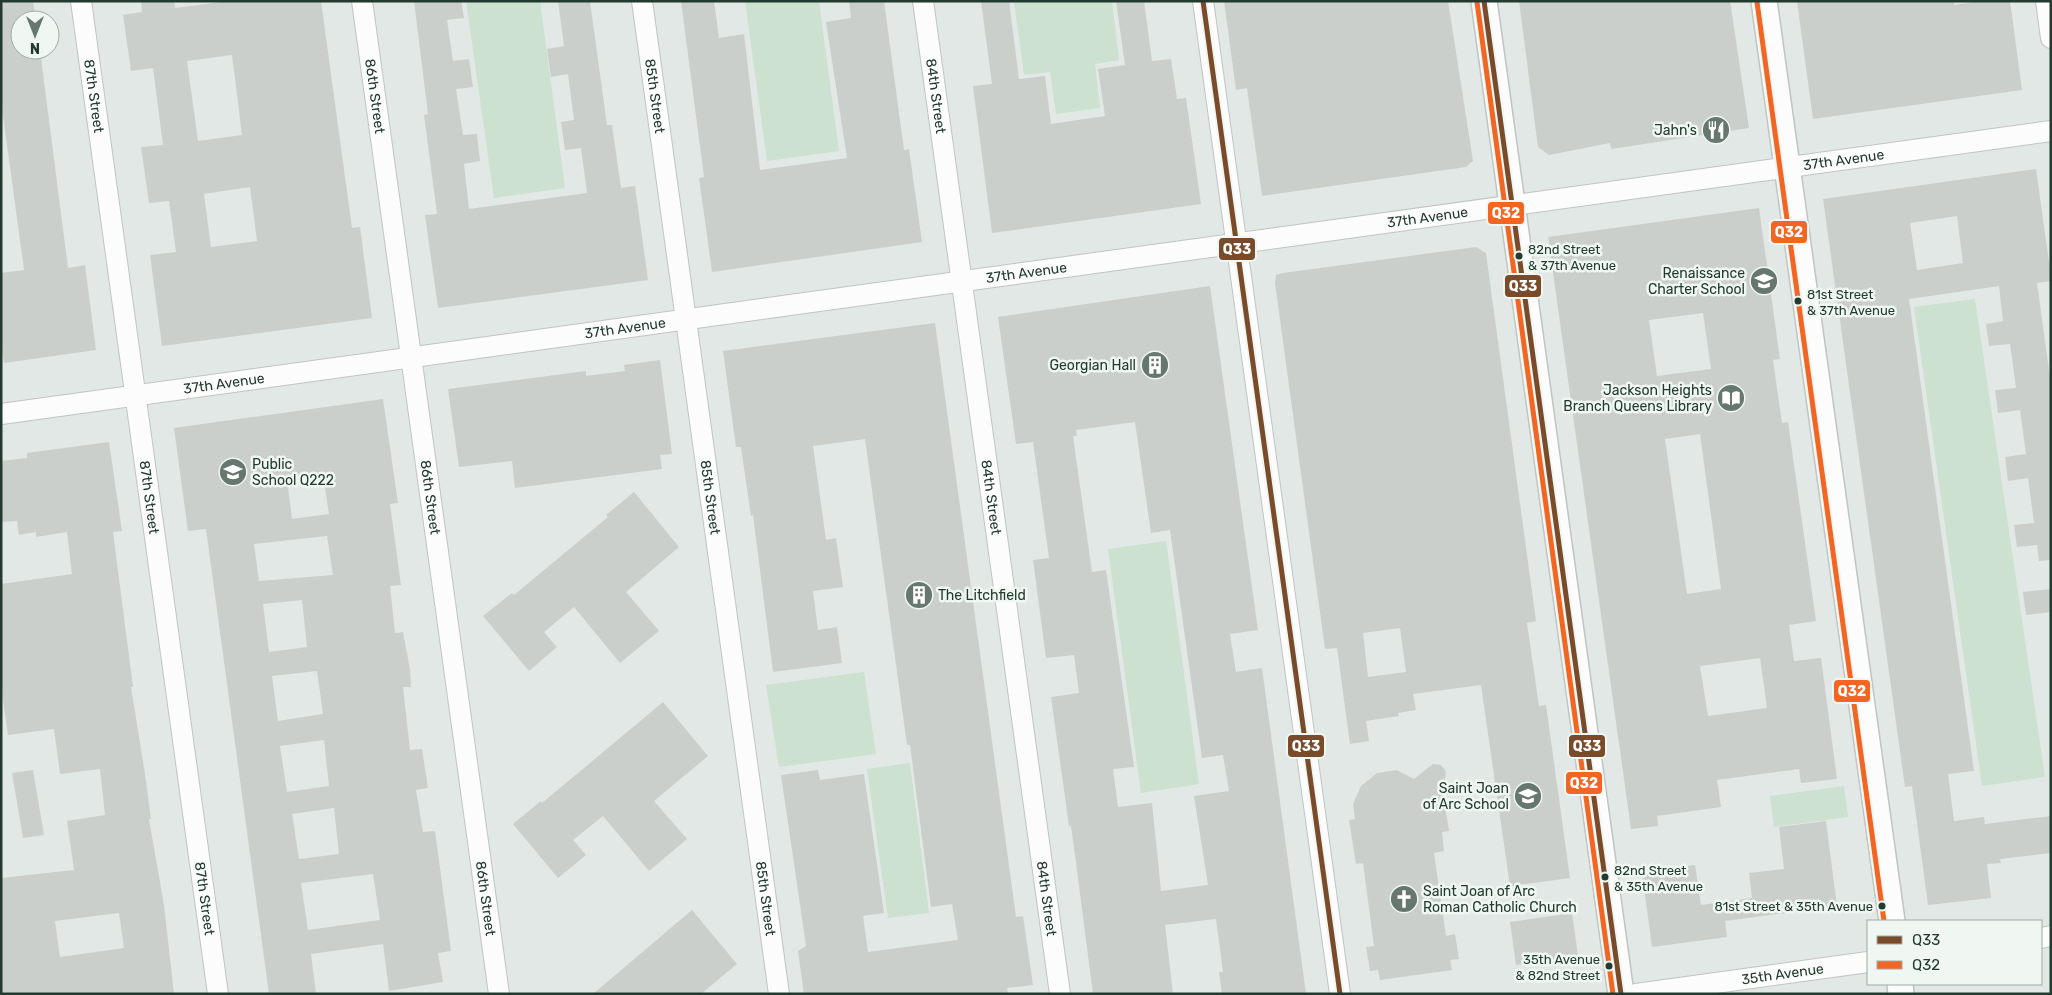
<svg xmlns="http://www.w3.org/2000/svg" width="2052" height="995" viewBox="0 0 2052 995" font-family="Rubik,sans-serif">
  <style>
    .green { fill: #cce1cf }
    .building { fill: #cacfcc; fill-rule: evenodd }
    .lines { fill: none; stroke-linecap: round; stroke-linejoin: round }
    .minor-casing { stroke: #bfc5c2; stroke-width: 22 }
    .tertiary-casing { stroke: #bfc5c2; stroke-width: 28 }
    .minor { stroke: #fbfcfb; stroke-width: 20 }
    .tertiary { stroke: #fbfcfb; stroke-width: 25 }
    .bus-1-casing { stroke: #f0f7f3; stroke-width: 9 }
    .bus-2-casing { stroke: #f0f7f3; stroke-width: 9 }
    .bus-1 { stroke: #7a4b2a; stroke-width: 5 }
    .bus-2 { stroke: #f26522; stroke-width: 5 }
    .bus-dot { fill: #223a30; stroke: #f0f7f3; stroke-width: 2 }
    .labels { text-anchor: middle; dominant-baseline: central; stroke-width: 5; stroke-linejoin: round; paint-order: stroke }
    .bus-label { font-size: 13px; fill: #223a30; stroke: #f0f7f3; text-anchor: start }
    .street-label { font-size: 14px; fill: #223a30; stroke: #f0f7f3 }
    .poi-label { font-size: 14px; fill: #223a30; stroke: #f0f7f3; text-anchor: end }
    .line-badge { stroke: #f0f7f3; stroke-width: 2 }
    .badge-label { font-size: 14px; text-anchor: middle; font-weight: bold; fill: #fff }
  </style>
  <rect width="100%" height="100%" fill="#e2e8e5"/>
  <g class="green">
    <path d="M466,1H540L565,188L494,198Z"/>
    <path d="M745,1H819L839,151L767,161Z"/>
    <path d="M1014,1H1112L1119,60L1095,64L1100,108L1056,114L1050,72L1024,75Z"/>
    <path d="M1975,299L2045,777L1982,786L1914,307Z"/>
    <path d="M1166,541L1199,784L1141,793L1108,549Z"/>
    <path d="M864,672L876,754L779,767L766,685Z"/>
    <path d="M910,763L929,913L888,918L867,769Z"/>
    <path d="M1844,786L1848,817L1774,827L1770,796Z"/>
  </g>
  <g class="building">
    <path d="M1,1H33L36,20H20V50H40L68,268L85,265L96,350L4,363L1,342V273L24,270L1,101Z"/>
    <path d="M141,1H174L175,8L229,1H321L352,228L360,227L372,318L162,346L150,255L176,252L169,201L149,203L141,147L163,145L153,68L131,71L123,15L142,12ZM232,55L242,135L198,141L187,61ZM250,187L257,241L211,247L204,194Z"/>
    <path d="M414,1H461L464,18L447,20L453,61L469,59L473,87L456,89L463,135L477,134L480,161L464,164L469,209L587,193L581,148L565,150L561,122L574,120L568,74L551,77L547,49L564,46L558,1H590L607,125H612L621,188L635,186L648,280L438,308L425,215L437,214L424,115L428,114Z"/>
    <path d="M681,1H714L719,38L744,34L760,170L847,158L826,22L851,18L849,1H884L904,150L909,149L922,242L712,272L699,178L704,177Z"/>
    <path d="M981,1H1009L1019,79L1045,76L1051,124L1105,116L1098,69L1125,65L1116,1H1144L1152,61L1171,59L1177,99L1186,98L1201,204L992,233L973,86L992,84Z"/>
    <path d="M1224,1H1448L1473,161L1466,167L1262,196L1247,88L1236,90Z"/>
    <path d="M1519,1H1730L1749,128L1611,149L1610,143L1549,155L1538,147Z"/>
    <path d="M1797,1H1954V5L1980,1H2010L2022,90L1813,119Z"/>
    <path d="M2036,169L2051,276V281L2037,283L2051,385V560L2039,561L2037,545L2017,547L2014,525L2034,523L2028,478L2008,481L2005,457L2026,454L2020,410L1998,413L1995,390L2016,388L2010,344L1989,346L1986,324L2003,321L1999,286L1909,299L1974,771L1948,774L1954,821L1984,817L1985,824L2051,816V853L2000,859L2001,863L1987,864L1991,898L1928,905L1912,786L1905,787L1823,199ZM1957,216L1963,263L1917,270L1910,223Z"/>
    <path d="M1759,208L1780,359L1773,360L1782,423L1788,422L1816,621L1789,625L1794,661L1821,658L1837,779L1801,783L1799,769L1717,780L1721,807L1657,816L1658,826L1631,829L1548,237ZM1703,313L1711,369L1657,376L1649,320ZM1700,434L1721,589L1687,594L1665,439ZM1760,658L1767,708L1708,716L1700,666Z"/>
    <path d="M1476,247L1486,253L1536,621L1527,623L1539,706L1546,705L1570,878L1510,886L1481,685L1413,694L1416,710L1398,713L1399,716L1366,721L1369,741L1350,744L1337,648L1325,649L1275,283L1276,275L1283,273ZM1400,628L1406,672L1368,677L1363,633Z"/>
    <path d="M1210,286L1258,630L1230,634L1236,672L1262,668L1306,994H1222L1219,972H1223L1216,919L1165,925L1173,994H1093L1076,863L1071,826H1069L1051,697L1079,693L1074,655L1046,658L1033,560L1049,558L1033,442L1016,444L998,317ZM1135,422L1151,533L1170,530L1202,758L1223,755L1229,791L1194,796L1208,885L1161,891L1152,803L1118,807L1113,769L1134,767L1106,570L1092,572L1073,436H1077L1076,430Z"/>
    <path d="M935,323L1016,917L1023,916L1033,985L1007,988L1008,994H804L798,951L806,946L781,775L818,770L820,780L864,774L884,913L863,916L868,952L958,940L952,904L931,907L910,745H907L865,439L813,446L826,540L836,538L843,587L813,591L818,630L837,627L842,663L773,672L753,515L751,516L741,447H736L723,351Z"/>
    <path d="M660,360L672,454L660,455L662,469L515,488L512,461L459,467L448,389L586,371V376L625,371L624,365Z"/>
    <path d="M383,399L398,503L390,504L401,585L390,586L395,633L403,632L410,669L411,687H403L410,750L422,749L428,788L416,790L423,832L435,831L451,951L438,953L443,982L389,991L383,944L311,954L316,994H269L206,529L188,531L174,428ZM323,475L329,514L292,519L287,479ZM327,536L333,575L259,581L254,544ZM302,600L307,647L269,652L263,604ZM317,671L323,714L278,721L272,676ZM324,740L329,786L287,792L280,746ZM334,808L339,854L299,859L292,814ZM373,874L380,920L308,930L301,883Z"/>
    <path d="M109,442L122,531L113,532L133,687H131L145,774L151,819H149L164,905L174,994H1V878L74,870L67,821L105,815L100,769L60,774L54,729L8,735L1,685V584L72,574L67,532L36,537V532L19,535L17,521L1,522V461L27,458V453ZM119,913L124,948L60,957L55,921Z"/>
    <path d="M634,492L679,547L626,592L659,631L620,663L574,607L544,632L557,647L529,671L483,616L512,593L514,595L608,517L606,515Z"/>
    <path d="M2051,589V612L2026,615L2023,592Z"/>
    <path d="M663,702L708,756L654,801L687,839L649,871L603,816L573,840L586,855L558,878L513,824L541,801L542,803Z"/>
    <path d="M1433,764L1441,765L1446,772L1445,780L1449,790L1443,793L1449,831L1442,832L1444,851L1434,853L1446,936L1455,934L1459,959L1450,960L1452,970L1380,980L1378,970L1370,971L1366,947L1374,946L1363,863L1356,864L1349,820L1355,819L1353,804L1361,786L1377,773L1397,770L1414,779Z"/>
    <path d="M33,770L44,835L23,838L12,773Z"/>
    <path d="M1826,821L1837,906L1725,921L1727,937L1652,947L1642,872L1695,865L1701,905L1752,898L1749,873L1784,869L1779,827Z"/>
    <path d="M692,910L737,964L701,994H593Z"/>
    <path d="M1572,913L1578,955L1516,965L1510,922Z"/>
  </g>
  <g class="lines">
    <defs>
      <g id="minor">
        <path id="s1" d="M81,1L218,994"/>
        <path id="s2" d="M362,1L499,994"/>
        <path id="s3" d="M642,1L779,994"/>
        <path id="s4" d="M923,1L1060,994"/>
        <path d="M1203,1L1340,994"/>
        <path d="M2046,1L2051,38"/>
        <path id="s5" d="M1,414L2051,131"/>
        <path d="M2041,938L2051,936"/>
        <path id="s6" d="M1636,994L1868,962"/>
      </g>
      <g id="tertiary">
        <path d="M1484,1L1621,994"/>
        <path d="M1764,1L1892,921"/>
        <path d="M1900,984L1901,994"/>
      </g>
    </defs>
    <use href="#minor" class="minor-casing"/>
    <use href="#tertiary" class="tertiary-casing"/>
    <use href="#minor" class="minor"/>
    <use href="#tertiary" class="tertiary"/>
    <defs>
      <g id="bus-1">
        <path d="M1203,1L1340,994"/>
        <path d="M1484,1L1621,994"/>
      </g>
      <g id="bus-2">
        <path d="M1477,2L1613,994"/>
        <path d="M1757,2L1884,921"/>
      </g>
    </defs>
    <use href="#bus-1" class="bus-1-casing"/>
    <use href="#bus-2" class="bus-2-casing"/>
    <use href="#bus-1" class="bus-1"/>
    <use href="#bus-2" class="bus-2"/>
  </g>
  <defs>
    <symbol id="restaurant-disc" viewBox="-11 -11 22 22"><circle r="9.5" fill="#65776f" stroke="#f0f7f3"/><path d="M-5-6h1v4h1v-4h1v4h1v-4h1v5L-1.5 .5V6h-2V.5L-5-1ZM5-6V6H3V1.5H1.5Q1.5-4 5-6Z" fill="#fff"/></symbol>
    <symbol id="school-disc" viewBox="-11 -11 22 22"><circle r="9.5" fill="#65776f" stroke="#f0f7f3"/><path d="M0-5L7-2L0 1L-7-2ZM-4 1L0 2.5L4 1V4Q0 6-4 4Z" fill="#fff"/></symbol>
    <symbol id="building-disc" viewBox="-11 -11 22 22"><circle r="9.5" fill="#65776f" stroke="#f0f7f3"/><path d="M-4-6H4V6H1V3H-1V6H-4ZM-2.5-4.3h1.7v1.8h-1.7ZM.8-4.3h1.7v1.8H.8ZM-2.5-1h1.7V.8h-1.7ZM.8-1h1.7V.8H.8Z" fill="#fff"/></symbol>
    <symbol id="library-disc" viewBox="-11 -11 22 22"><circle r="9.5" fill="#65776f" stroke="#f0f7f3"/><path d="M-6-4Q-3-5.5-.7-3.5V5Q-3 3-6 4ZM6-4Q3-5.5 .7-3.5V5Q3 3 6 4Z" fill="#fff"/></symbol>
    <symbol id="church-disc" viewBox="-11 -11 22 22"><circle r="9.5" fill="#65776f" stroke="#f0f7f3"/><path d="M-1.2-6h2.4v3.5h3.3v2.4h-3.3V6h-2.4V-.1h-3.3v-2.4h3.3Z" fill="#fff"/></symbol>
  </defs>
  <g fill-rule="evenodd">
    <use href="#restaurant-disc" x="1700" y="114" width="32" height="32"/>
    <use href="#school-disc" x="1748" y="265" width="32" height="32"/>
    <use href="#building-disc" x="1139" y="349" width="32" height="32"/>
    <use href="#library-disc" x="1715" y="382" width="32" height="32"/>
    <use href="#school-disc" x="217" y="456" width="32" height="32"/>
    <use href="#building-disc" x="903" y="579" width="32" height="32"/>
    <use href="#school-disc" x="1512" y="780" width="32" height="32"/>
    <use href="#church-disc" x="1388" y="883" width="32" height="32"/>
  </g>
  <g class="bus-dot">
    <circle cx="1519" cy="256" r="4.5"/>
    <circle cx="1798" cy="301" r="4.5"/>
    <circle cx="1605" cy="877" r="4.5"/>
    <circle cx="1882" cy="906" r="4.5"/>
    <circle cx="1609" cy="966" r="4.5"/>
  </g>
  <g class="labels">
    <g class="bus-label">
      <text x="1528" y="249">82nd Street<tspan x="1528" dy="16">&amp; 37th Avenue</tspan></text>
      <text x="1807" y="294">81st Street<tspan x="1807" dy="16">&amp; 37th Avenue</tspan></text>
      <text x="1614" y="870">82nd Street<tspan x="1614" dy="16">&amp; 35th Avenue</tspan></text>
      <text x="1873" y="906" text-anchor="end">81st Street &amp; 35th Avenue</text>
      <text x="1600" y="959" text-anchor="end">35th Avenue<tspan x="1600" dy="16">&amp; 82nd Street</tspan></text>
    </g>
    <g class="street-label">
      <text stroke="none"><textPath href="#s1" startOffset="96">87th Street</textPath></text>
      <text stroke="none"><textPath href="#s2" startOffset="96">86th Street</textPath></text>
      <text stroke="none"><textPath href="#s3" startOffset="96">85th Street</textPath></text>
      <text stroke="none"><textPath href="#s4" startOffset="96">84th Street</textPath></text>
      <text stroke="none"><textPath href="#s5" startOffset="1860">37th Avenue</textPath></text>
      <text stroke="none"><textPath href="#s5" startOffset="1440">37th Avenue</textPath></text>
      <text stroke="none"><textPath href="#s5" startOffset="1035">37th Avenue</textPath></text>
      <text stroke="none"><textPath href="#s5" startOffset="630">37th Avenue</textPath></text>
      <text stroke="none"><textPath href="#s5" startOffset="225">37th Avenue</textPath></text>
      <text stroke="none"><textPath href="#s1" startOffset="501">87th Street</textPath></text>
      <text stroke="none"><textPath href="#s2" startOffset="501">86th Street</textPath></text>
      <text stroke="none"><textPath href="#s3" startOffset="501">85th Street</textPath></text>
      <text stroke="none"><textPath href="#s4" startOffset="501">84th Street</textPath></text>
      <text stroke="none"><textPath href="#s1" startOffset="906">87th Street</textPath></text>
      <text stroke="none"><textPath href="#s2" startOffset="906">86th Street</textPath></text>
      <text stroke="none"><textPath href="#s3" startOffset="906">85th Street</textPath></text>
      <text stroke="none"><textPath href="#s4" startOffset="906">84th Street</textPath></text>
      <text stroke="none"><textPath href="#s6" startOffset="148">35th Avenue</textPath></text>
    </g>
    <g class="poi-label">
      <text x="1697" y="130">Jahn's</text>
      <text x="1745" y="273">Renaissance<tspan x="1745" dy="16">Charter School</tspan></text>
      <text x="1136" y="365">Georgian Hall</text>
      <text x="1712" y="390">Jackson Heights<tspan x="1712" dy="16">Branch Queens Library</tspan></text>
      <text x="252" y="464" text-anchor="start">Public<tspan x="252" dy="16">School Q222</tspan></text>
      <text x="938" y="595" text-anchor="start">The Litchfield</text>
      <text x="1509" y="788">Saint Joan<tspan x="1509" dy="16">of Arc School</tspan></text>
      <text x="1423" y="891" text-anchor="start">Saint Joan of Arc<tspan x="1423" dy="16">Roman Catholic Church</tspan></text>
    </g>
  </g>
  <g class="line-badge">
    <rect x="1487" y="201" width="38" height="24" rx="5" fill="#f26522"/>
    <rect x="1770" y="220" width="38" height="24" rx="5" fill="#f26522"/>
    <rect x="1218" y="237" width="38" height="24" rx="5" fill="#7a4b2a"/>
    <rect x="1504" y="274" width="38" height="24" rx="5" fill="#7a4b2a"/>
    <rect x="1833" y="679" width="38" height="24" rx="5" fill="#f26522"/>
    <rect x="1287" y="734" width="38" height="24" rx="5" fill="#7a4b2a"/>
    <rect x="1568" y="734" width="38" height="24" rx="5" fill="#7a4b2a"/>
    <rect x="1565" y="771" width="38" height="24" rx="5" fill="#f26522"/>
  </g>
  <g class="badge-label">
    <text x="1506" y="218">Q32</text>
    <text x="1789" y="237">Q32</text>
    <text x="1237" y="254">Q33</text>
    <text x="1523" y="291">Q33</text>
    <text x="1852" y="696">Q32</text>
    <text x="1306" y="751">Q33</text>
    <text x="1587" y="751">Q33</text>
    <text x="1584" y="788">Q32</text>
  </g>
  <rect width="2052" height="995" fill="none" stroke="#223a30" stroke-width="5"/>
  <rect x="1867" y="920" width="175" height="65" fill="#f0f7f3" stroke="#9eaba5"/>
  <rect x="1877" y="936" width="25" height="8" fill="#7a4b2a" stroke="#9eaba5"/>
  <text x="1912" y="945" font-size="15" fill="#223a30">Q33</text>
  <rect x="1877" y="961" width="25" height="8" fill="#f26522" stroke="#9eaba5"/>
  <text x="1912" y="970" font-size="15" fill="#223a30">Q32</text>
  <g transform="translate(35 35) rotate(180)"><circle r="24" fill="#f0f7f3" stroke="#9eaba5"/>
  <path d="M0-4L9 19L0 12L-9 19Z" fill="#65776f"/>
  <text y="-8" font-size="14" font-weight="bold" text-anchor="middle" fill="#223a30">N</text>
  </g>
</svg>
